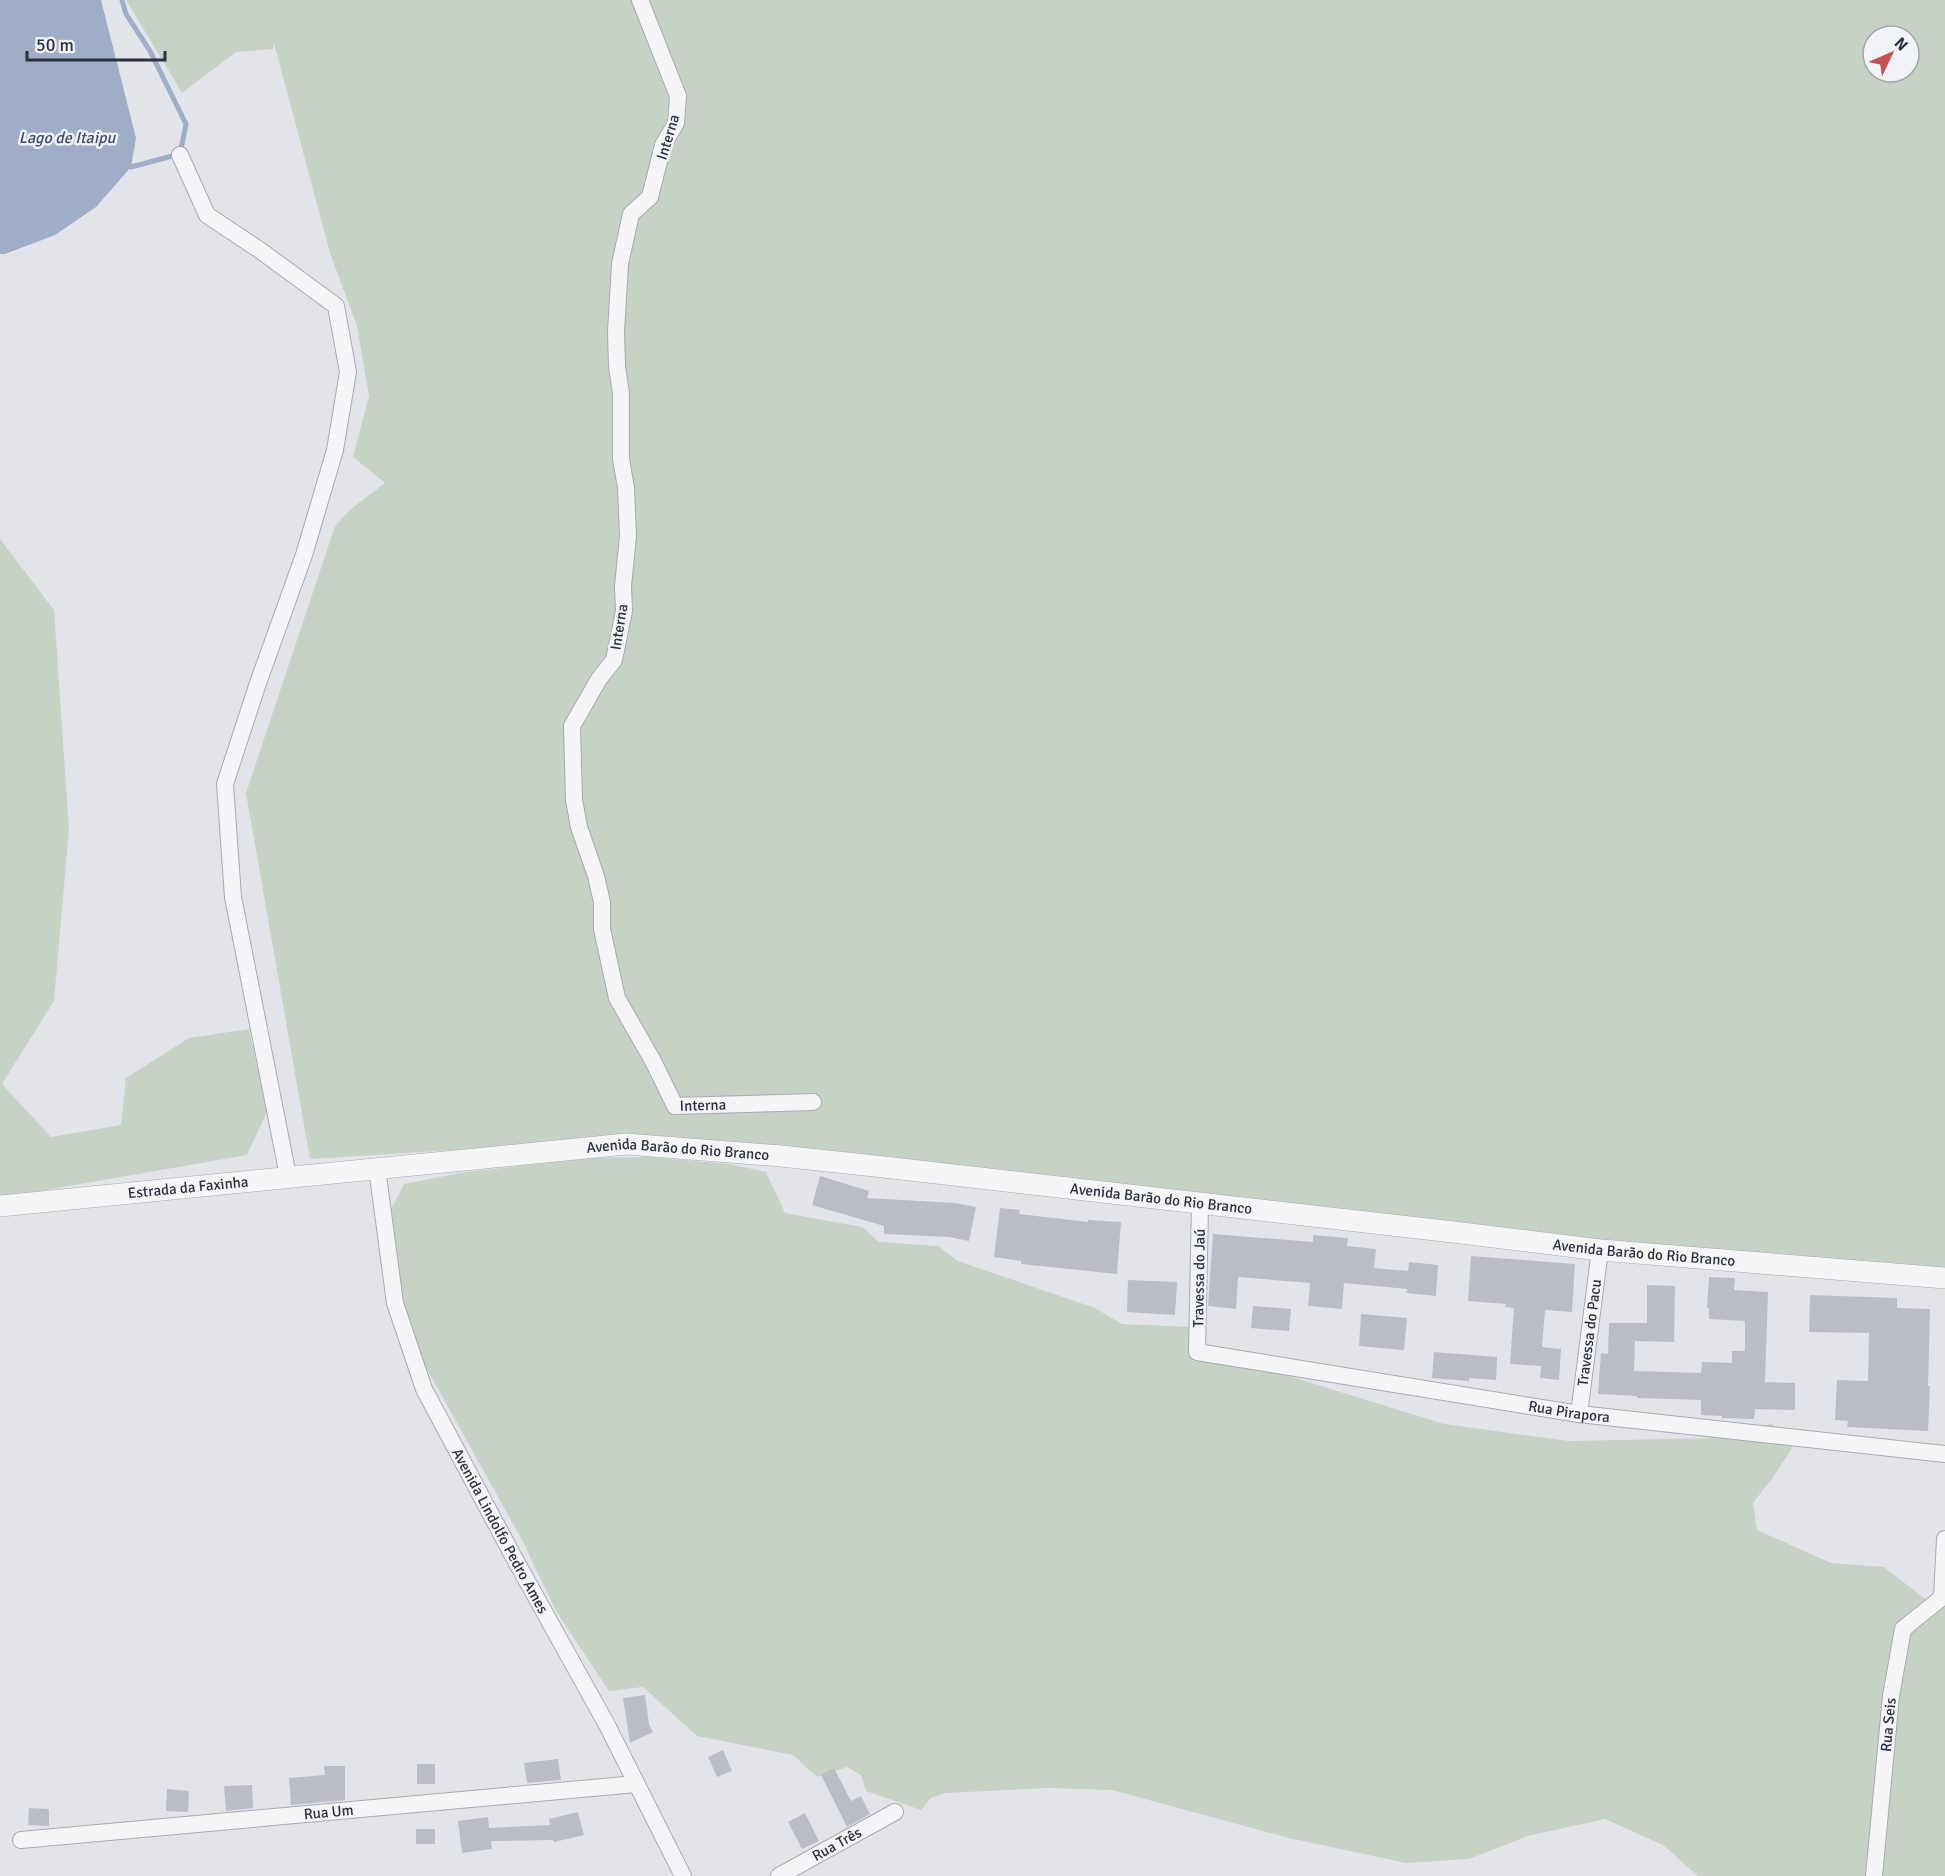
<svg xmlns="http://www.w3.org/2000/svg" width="1945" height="1876" viewBox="0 0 1945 1876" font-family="Signika,sans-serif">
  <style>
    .green { fill: #c6d3c4; fill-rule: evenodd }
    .water { fill: #a0adc7 }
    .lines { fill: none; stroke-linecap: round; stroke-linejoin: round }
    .stream { stroke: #a0adc7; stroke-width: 5 }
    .building { fill: #babdc6 }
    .minor-casing { stroke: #a7aab4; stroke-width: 18 }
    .tertiary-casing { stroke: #a7aab4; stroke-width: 22 }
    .minor { stroke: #f5f5f8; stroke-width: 16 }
    .tertiary { stroke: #f5f5f8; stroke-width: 21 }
    .labels { text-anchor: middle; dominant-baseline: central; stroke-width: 5; stroke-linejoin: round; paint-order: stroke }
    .street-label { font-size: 15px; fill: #2b3040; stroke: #f2f3f7 }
    .water-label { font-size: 16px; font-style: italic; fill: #384972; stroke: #f2f3f7 }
  </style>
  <rect width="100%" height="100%" fill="#e2e4ea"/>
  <g class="green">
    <path d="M126,0H1945V1275L1598,1245L628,1139L310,1159L246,793L335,526L351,509L385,483L353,457L369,396L357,326L330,253L274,43L273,49L236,52L182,93ZM1873,36H1909V72H1873Z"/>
    <path d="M0,539L54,610L69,829L54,1001L2,1084L51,1137L121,1125L126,1078L189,1038L249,1029L267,1112L247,1155L0,1198Z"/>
    <path d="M651,1157L729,1164L766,1172L785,1213L862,1227L879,1242L938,1246L958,1261L1095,1308L1122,1324L1192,1327V1361L1266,1369L1444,1424L1569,1441L1718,1438L1771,1424L1797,1440L1774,1476L1753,1503L1757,1530L1831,1563L1884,1567L1937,1608L1945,1602V1876H1698L1663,1845L1605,1819L1528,1836L1469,1859L1406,1863L1289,1838L1112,1790L1048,1788L946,1793L931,1798L921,1810L866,1791L861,1775L847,1767L817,1777L793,1755L697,1736L643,1687L609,1691L556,1611L522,1540L418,1353L393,1268L389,1213L404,1184L465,1172L591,1158Z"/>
  </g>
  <path class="water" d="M0,0H101L136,138L131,167L96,207L55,235L5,254H0Z"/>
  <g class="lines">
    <path class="stream" d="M122,0L126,14L150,51L186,124L180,154L131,167"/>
  </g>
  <g class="building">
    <path d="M820,1176L869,1191L867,1198L955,1203L976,1207L969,1241L949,1237L884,1234V1226L812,1205Z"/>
    <path d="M1000,1208L1020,1210L1019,1214L1088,1222V1220L1121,1222L1117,1274L1021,1264V1261L994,1257Z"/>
    <path d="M1213,1234L1313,1242V1235L1348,1238L1347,1246L1376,1249L1374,1268L1408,1271L1409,1262L1438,1265L1436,1296L1406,1293L1407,1289L1344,1283L1342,1309L1308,1306L1310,1283L1238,1277L1236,1309L1208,1306Z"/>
    <path d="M1471,1256L1575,1264L1572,1312L1545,1310L1542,1347L1561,1349L1559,1380L1540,1378L1541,1366L1510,1364L1514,1308L1505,1307L1506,1304L1468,1301Z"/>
    <path d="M1709,1277L1735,1278L1734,1290L1768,1292L1765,1382L1795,1383V1410L1755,1409L1754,1419L1722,1418V1416L1701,1415V1400L1637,1398V1396L1598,1394L1601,1353L1608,1354L1609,1323H1647V1285L1675,1286L1674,1342L1635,1341L1634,1371L1701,1373L1702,1362L1732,1363V1351H1745V1321L1709,1319V1308H1707Z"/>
    <path d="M1128,1280L1177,1282L1175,1315L1127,1312Z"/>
    <path d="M1810,1295L1897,1298V1308L1930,1309L1928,1386H1930L1928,1431L1847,1427L1848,1421L1835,1420L1837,1380L1868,1381L1869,1333L1809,1332Z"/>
    <path d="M1253,1306L1291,1309L1289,1331L1251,1328Z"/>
    <path d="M1361,1314L1407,1318L1404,1350L1359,1346Z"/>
    <path d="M1434,1352L1497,1357L1496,1380L1469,1378V1381L1432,1378Z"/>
    <path d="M645,1695L649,1724L653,1732L630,1743L623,1698Z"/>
    <path d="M723,1750L732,1771L717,1777L708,1757Z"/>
    <path d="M558,1759L561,1780L527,1783L524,1763Z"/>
    <rect x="417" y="1764" width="18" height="20"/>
    <path d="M324,1766H345V1800L291,1805L289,1778L325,1775Z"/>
    <path d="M834,1768L851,1801L861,1796L870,1814L847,1827L821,1775Z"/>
    <path d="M252,1785L253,1808L226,1811L224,1786Z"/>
    <path d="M167,1789L189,1791L188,1812L166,1811Z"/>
    <path d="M29,1808L49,1809V1826L28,1825Z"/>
    <path d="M578,1812L584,1835L554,1842L553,1840L491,1841L492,1849L462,1853L458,1821L488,1817L489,1828L550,1825L549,1819Z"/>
    <path d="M805,1813L819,1841L802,1849L788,1822Z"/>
    <rect x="416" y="1829" width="19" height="15"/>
  </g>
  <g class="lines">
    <defs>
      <g id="minor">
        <path id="s1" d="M640,0L678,96L676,123L663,145L650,197L631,214L620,264L616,332L617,367L621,393V459L626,488L628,536L623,586L624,611L614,660L599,679L572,726L574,800L579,827L596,876L602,902V929L617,998L653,1061L675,1106L813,1102"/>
        <path d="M180,155L207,215L261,251L336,306L348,372L335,450L304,555L258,683L225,784L233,897L288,1176"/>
        <path id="s2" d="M377,1168L395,1303L424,1389L512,1554L607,1725L683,1876"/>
        <path id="s3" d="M1200,1204L1197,1352L1579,1414L1945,1454"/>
        <path id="s4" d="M1579,1414L1600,1250"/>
        <path d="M1942,1597L1945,1539"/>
        <path id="s5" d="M21,1840L636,1784"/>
        <path id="s6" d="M779,1876L895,1812"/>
        <path id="s7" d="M1874,1876L1891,1696L1903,1629L1945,1595"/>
      </g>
      <g id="tertiary">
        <path id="s8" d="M0,1206L626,1144L781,1156L884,1167L1453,1232L1600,1250L1945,1278"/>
      </g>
    </defs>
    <use href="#minor" class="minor-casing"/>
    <use href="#tertiary" class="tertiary-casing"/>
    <use href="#minor" class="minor"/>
    <use href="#tertiary" class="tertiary"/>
  </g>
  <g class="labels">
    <g class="street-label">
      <text transform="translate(668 137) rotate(-73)">Interna</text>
      <text transform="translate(619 627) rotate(-81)">Interna</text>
      <text stroke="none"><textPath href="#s1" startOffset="1191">Interna</textPath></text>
      <text stroke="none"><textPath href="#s8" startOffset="681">Avenida Barão do Rio Branco</textPath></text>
      <text stroke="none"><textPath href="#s8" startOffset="189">Estrada da Faxinha</textPath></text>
      <text stroke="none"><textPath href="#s8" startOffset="1167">Avenida Barão do Rio Branco</textPath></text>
      <text stroke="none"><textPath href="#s8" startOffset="1653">Avenida Barão do Rio Branco</textPath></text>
      <text transform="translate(1199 1278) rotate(-89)">Travessa do Jaú</text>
      <text stroke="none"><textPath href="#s4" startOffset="82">Travessa do Pacu</textPath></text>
      <text stroke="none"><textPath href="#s3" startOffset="525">Rua Pirapora</textPath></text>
      <text stroke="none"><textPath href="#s2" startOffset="388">Avenida Lindolfo Pedro Ames</textPath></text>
      <text stroke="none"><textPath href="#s7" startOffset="152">Rua Seis</textPath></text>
      <text stroke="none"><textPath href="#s5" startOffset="309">Rua Um</textPath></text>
      <text stroke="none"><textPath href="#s6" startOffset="66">Rua Três</textPath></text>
    </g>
    <g class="water-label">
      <text x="67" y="138">Lago de Itaipu</text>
    </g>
  </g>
  <g transform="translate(1891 54) rotate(46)"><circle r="28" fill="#f2f3f7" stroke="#a2a5ae" stroke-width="1.5"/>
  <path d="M0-4.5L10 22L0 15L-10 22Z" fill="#c55151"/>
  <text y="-9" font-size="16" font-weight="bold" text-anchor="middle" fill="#2b3040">N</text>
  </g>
  <path d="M27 51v9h138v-9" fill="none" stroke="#2b3040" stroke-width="3"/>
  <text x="36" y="51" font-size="18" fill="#2b3040" stroke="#f2f3f7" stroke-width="4.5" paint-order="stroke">50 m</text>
</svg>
